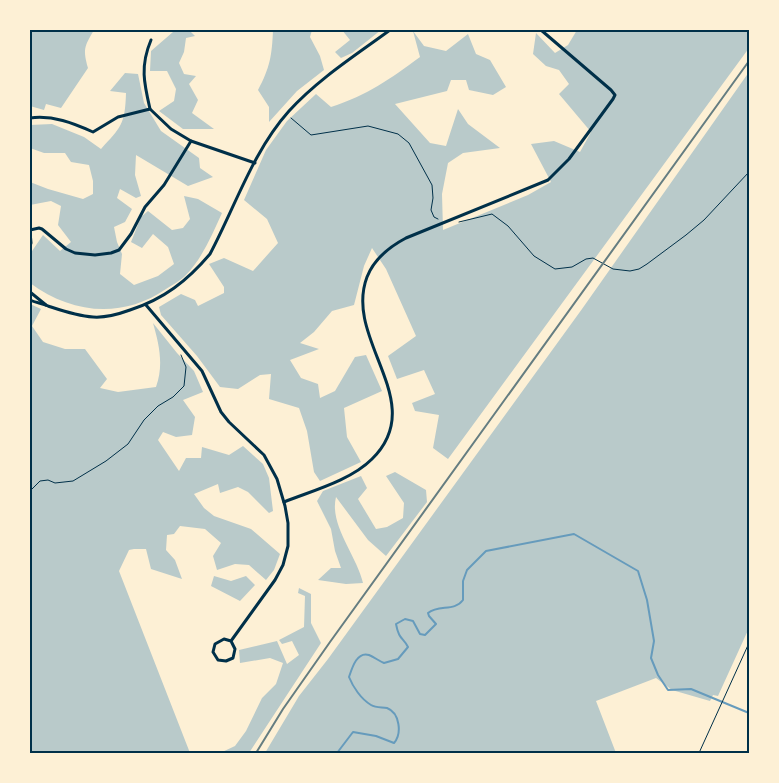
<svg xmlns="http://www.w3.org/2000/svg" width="779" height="783" viewBox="0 0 779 783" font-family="'Golos Text',sans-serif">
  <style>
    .green { fill: #b9caca }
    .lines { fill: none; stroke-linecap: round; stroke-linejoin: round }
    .stream { stroke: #669bbc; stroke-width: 2 }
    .path { stroke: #003049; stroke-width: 1 }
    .minor { stroke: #003049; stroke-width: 3 }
    .rail { stroke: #657d81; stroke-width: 2 }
    .neatline { fill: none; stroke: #003049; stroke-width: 2 }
  </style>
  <rect width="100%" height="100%" fill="#fdf0d5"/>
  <g class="green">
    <path d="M30,30H94C84,47 83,49 88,68L61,108L46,104L44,110L30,106Z"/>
    <path d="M189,30L195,36L186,38L184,52L179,63L184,74L196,76L189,84L198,100L192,113L214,129H183L159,111L174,101L176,89L167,71H150L151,51L173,32Z"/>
    <path d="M273,30H312L310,37L320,56L324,70L297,91L269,122V107L258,90C270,68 272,55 273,30Z"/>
    <path d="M342,30H381L352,53L341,58L335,52L350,40Z"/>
    <path d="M577,30H749V48L448,459L433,448L439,415L415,411L412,403L435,394L424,370L397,379L388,356L416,336L386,269L372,248L364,266L354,305L332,311L314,332L300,343L319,349L290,360L301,378L318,384L320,398L335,391L355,357L366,355L382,391L344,408L347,437L361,462L320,481L314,472L307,431L299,408L269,399L271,374L260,375L238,389L220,387L197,356L161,315L159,307L181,294L195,300L198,306L224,293V287L209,264L224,258L253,271L278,243L267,219L244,200L266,150L287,121L316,94L331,107C368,95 390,79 420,57L413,31L424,46L446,51L468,34L476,54L490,60L506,87L493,95L469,90L466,80H451L447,91L395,104L430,143L446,146L458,109L468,124L500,148L463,153L448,163L442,194L443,230L528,195L551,182L531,144L554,141L580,152L591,132L559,94L569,84L559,70L546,66L533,54L536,33L555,53L568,45Z"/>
    <path d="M749,72V628L718,696L713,695L710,701L672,690L656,678L596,701L616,753H265L299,696L328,659L582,309Z"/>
    <path d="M125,73L138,74L144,103L161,131L199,158L200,168L213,177L188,186L136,155L135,175L141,196L136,198L120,189L117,198L132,209L125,222L114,227L117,242L122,254L120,274L134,285L158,276L174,264L168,247L153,234L142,248L131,242L141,217L148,211L172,230L183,228L190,219L184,196L198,199L222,213C212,235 202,259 185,276C180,281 172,285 166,289C122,319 72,314 30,283V254L43,235L60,251L71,242L58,225L61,206L51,201L30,205V182L48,189L83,199L93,194V181L89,165L71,162L65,153H44L30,148V125L52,124L84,137L101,149C121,127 125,125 126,93L110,91Z"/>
    <path d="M30,304L41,309L32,326L43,342L65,349H85L107,379L100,388L118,392L156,387C164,365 159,344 153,323L177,353L194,371L203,392L183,400L195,417L192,435L176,437L163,432L158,440L179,471L186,458H201L202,447L229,455L243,446L263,464L269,478L273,511L269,513L248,492L238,487L220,493L218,484L194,494L204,508L214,516L251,529L280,554L274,570L266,580L249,565L235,564L217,570L213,556L221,543L205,529L180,526L174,534L167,535L166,550L175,560L182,579L151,569L146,549H134L129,550L119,571L190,753H30Z"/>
    <path d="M395,472L426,490L427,502L386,556L368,540L336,497C329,525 357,556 363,583L346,584L318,580L331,568H341L335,551L331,529L317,501L323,491L361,476L367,488L358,499L376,529L387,527L403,518L404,503L386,476Z"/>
    <path d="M214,576L231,581L246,576L255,585L240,601L211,586Z"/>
    <path d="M299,588L311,594V623L321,643L249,753H220L235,746L246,731L262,698L276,684L283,663L270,658L240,663L239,650L277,641L287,664L299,655L292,641L282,644L279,640L304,627L305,596L298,593Z"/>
  </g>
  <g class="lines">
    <path class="stream" d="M337,753L353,732L376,736L394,743C402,734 400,713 387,708C382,707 376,708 371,705C361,699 353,687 349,677C352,668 357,651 369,655C374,657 379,661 384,663L398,659L408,647C403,637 399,640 396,624L405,619L413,621L420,634L425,635L436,624L429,616L428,613C439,604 454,612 463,600V581L467,570L486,551L574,534L638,571L647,600L654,641L651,658L658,675L668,690L691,689L749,713"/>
    <g class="path">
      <path d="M291,118L311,135L368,126L398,134L409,143L432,185L433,198L431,210L434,217L438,219"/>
      <path d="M459,222L492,214L508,226L534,256L555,269L572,267L586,259L593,258L613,269L630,271L639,269L647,264L686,235L704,220L749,172"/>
      <path d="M30,491L40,481L48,480L55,483L73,481L106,461L128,444L144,420L158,406L173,397L184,386L186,367L181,355"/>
      <path d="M699,753L749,643"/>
    </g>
    <g class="minor">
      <path d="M150,109C144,83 140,66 151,40"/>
      <path d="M30,118C53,115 73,123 93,132L118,117L150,109L171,129L191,141L255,163"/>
      <path d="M30,230L39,228L42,229L66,249L75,253L95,255L111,253L119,250L131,234L145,207L164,185L191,141"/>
      <path d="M30,232L31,243L30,246"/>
      <path d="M30,292L46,305"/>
      <path d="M30,300C36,303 42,303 48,306C63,311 77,316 93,317C105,318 119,314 130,310C164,299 187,281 210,254C235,207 253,151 289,111C318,79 356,55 390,30"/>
      <path d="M146,305L202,371L221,412L229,422L264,455L277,479L285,506L288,523V546L283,565L275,580L231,641L235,649L233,658L226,661L218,660L213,652L215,644L224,639L231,641"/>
      <path d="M284,502C311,491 350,481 372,459C430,402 343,340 367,277C374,259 389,247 406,238L548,180L569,159L613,99L615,95L611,90L541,30"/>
    </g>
    <path class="rail" d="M256,753L283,709L330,642L749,61"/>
  </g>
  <rect width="779" height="783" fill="none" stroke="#fdf0d5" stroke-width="62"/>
  <rect x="31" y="31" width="717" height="721" class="neatline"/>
</svg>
